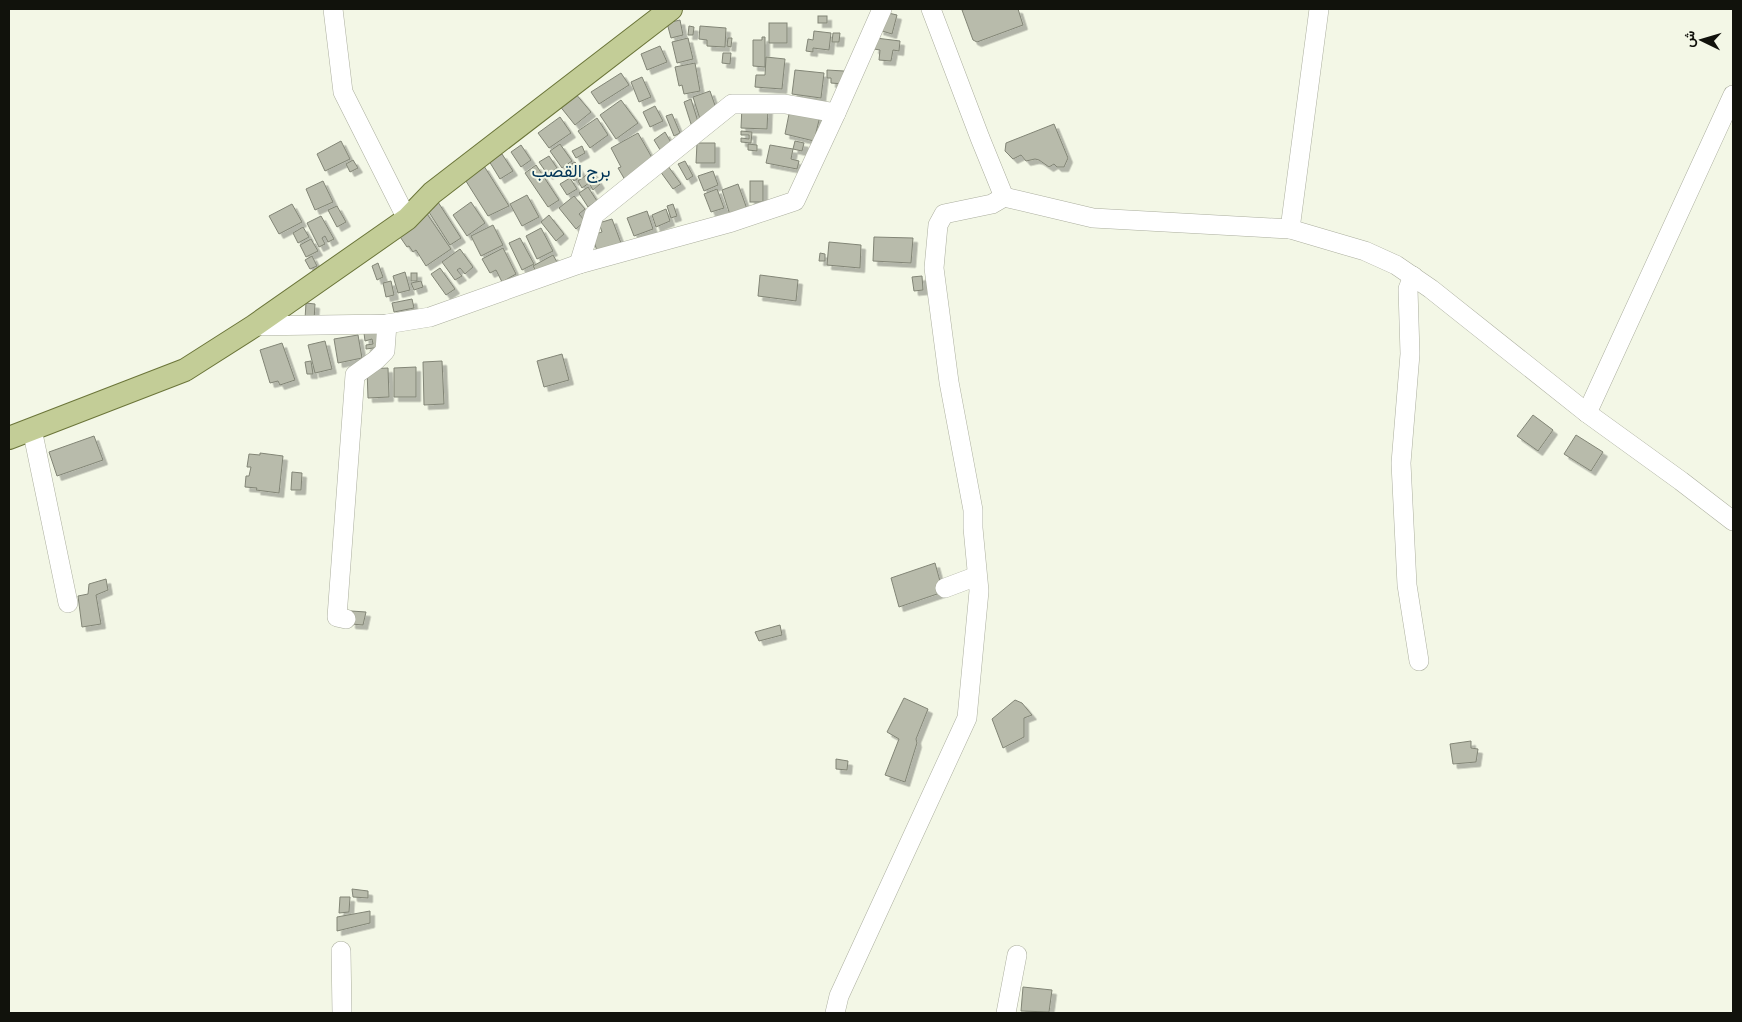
<svg xmlns="http://www.w3.org/2000/svg" width="1742" height="1022" viewBox="0 0 1742 1022" font-family="'IBM Plex Sans',Vazirmatn,sans-serif">
  <style>
    .building { fill: #b8bbab; stroke: #828576; filter: url(#shadow) }
    .lines { fill: none; stroke-linecap: round; stroke-linejoin: round }
    .minor-casing { stroke: #abae9e; stroke-width: 20 }
    .major-casing { stroke: #6b7539; stroke-width: 24 }
    .minor { stroke: #fff; stroke-width: 19 }
    .major { stroke: #c3cd97; stroke-width: 22 }
    .labels { text-anchor: middle; dominant-baseline: central; stroke-width: 4; stroke-linejoin: round; paint-order: stroke }
    .quarter-label { font-size: 18px; fill: #003457; stroke: #f3f7e6 }
  </style>
  <defs>
    <filter id="shadow"><feDropShadow dx="4.5" dy="4.5" stdDeviation="0" flood-color="#0004"/></filter>
  </defs>
  <rect width="100%" height="100%" fill="#f3f7e6"/>
  <g class="building">
    <path d="M966,9H1018L1023,25L977,42L973,40L962,10Z"/>
    <path d="M884,12L897,15L892,34L879,30Z"/>
    <rect x="818" y="16" width="9" height="7"/>
    <path d="M680,20L683,35L671,38L667,23Z"/>
    <rect x="769" y="23" width="18" height="20"/>
    <path d="M689,26L694,27L693,35H688Z"/>
    <path d="M700,26L726,28L725,47L707,46V40L699,39Z"/>
    <path d="M814,31L831,33L829,50L813,48V52L806,51L808,39L813,40Z"/>
    <path d="M833,33H840L839,42H832Z"/>
    <path d="M762,37H765V67L753,66V40H762Z"/>
    <path d="M688,38L693,59L677,63L672,42Z"/>
    <path d="M728,38H732L731,47L727,46Z"/>
    <path d="M876,38L900,41L899,51L893,50L891,61L879,60L880,50L874,49Z"/>
    <path d="M660,46L667,62L647,70L641,54Z"/>
    <path d="M723,53H731L730,64L722,63Z"/>
    <path d="M766,57L785,59L782,89L755,87L756,75H765Z"/>
    <path d="M695,63L700,91L684,94L682,85L679,86L675,67Z"/>
    <path d="M795,70L824,73L821,98L792,94Z"/>
    <path d="M827,70L844,71L843,84L831,83V78H827Z"/>
    <path d="M621,73L629,85L599,104L591,92Z"/>
    <path d="M642,77L651,97L639,102L631,82Z"/>
    <path d="M710,91L718,114L700,119L693,97Z"/>
    <path d="M575,93L591,112L575,125L559,105Z"/>
    <path d="M691,99L699,125L692,127L684,102Z"/>
    <path d="M621,100L638,123L616,139L600,115Z"/>
    <path d="M655,106L663,121L650,127L643,112Z"/>
    <path d="M742,106L768,108L767,129L741,128Z"/>
    <path d="M790,109L820,116L814,141L785,134Z"/>
    <path d="M672,114L680,133L674,136L666,116Z"/>
    <path d="M560,117L571,133L549,148L538,133Z"/>
    <path d="M597,118L608,135L590,148L578,131Z"/>
    <path d="M1054,124L1068,158L1064,167H1057L1054,164L1049,167L1039,160L1035,159L1026,161L1021,155L1013,159L1005,151L1006,143Z"/>
    <path d="M741,131L752,132L751,143L741,142V138L749,139V135H741Z"/>
    <path d="M665,132L673,146L662,153L654,140Z"/>
    <path d="M638,133L655,163L625,180L618,168L621,167L611,148Z"/>
    <path d="M341,141L350,159L325,171L317,154Z"/>
    <path d="M795,141L804,143L802,151L793,149Z"/>
    <path d="M697,143H715V163H696Z"/>
    <path d="M560,144L572,161L562,168L550,151Z"/>
    <path d="M748,144L757,145V151L748,150Z"/>
    <path d="M521,145L531,160L521,167L511,152Z"/>
    <path d="M770,145L793,149L791,159L799,161L797,169L766,163Z"/>
    <path d="M582,146L585,153L576,158L572,151Z"/>
    <path d="M502,154L513,171L500,179L489,161Z"/>
    <path d="M549,156L557,168L548,175L539,162Z"/>
    <path d="M353,160L358,168L350,172L346,164Z"/>
    <path d="M685,161L693,176L687,180L678,164Z"/>
    <path d="M575,162L583,175L574,181L565,168Z"/>
    <path d="M536,165L559,200L548,207L525,173Z"/>
    <path d="M484,166L509,206L488,216L464,178Z"/>
    <path d="M668,166L681,184L673,189L660,171Z"/>
    <path d="M592,171L600,184L593,190L589,183L582,188L578,181Z"/>
    <path d="M713,171L718,185L704,191L698,176Z"/>
    <path d="M570,178L577,189L567,195L560,184Z"/>
    <path d="M323,181L333,202L315,210L306,189Z"/>
    <rect x="750" y="181" width="13" height="21"/>
    <path d="M738,184L747,209L730,215L722,190Z"/>
    <path d="M588,187L597,201L588,207L579,193Z"/>
    <path d="M717,189L724,208L711,212L704,194Z"/>
    <path d="M527,195L539,217L522,226L510,204Z"/>
    <path d="M574,196L585,209L579,214L585,221L576,229L559,208Z"/>
    <path d="M438,202L461,238L450,245L427,209Z"/>
    <path d="M471,202L485,223L467,236L453,215Z"/>
    <path d="M292,204L302,222L279,234L269,216Z"/>
    <path d="M673,204L677,216L671,218L667,206Z"/>
    <path d="M337,206L346,222L337,227L328,210Z"/>
    <path d="M423,208L451,249L426,266L416,250L413,252L409,246L407,247L394,228Z"/>
    <path d="M666,209L670,221L656,227L652,215Z"/>
    <path d="M647,211L653,229L634,236L627,218Z"/>
    <path d="M549,215L564,234L556,241L541,222Z"/>
    <path d="M321,216L334,239L328,242L325,236L322,238L325,244L319,247L307,223Z"/>
    <path d="M612,219L621,243L597,251L592,235L602,232L599,223Z"/>
    <path d="M493,225L503,245L481,256L471,236Z"/>
    <path d="M303,227L309,237L298,243L293,233Z"/>
    <path d="M541,228L553,251L537,259L526,236Z"/>
    <path d="M874,237L913,238L911,263L873,261Z"/>
    <path d="M520,238L534,264L522,270L509,243Z"/>
    <path d="M311,239L318,251L306,257L300,245Z"/>
    <path d="M829,242L861,245L860,268L827,265Z"/>
    <path d="M503,248L516,274L502,282L496,270L490,273L482,259Z"/>
    <path d="M460,249L473,267L465,274L460,268L457,270L462,276L455,280L442,262Z"/>
    <path d="M820,253L825,254V261H819Z"/>
    <path d="M553,255L557,262L537,273L533,266Z"/>
    <path d="M312,256L317,266L310,269L305,260Z"/>
    <path d="M378,263L383,277L377,280L372,266Z"/>
    <path d="M440,268L455,289L446,295L431,274Z"/>
    <path d="M405,272L410,290L398,293L393,276Z"/>
    <rect x="411" y="273" width="6" height="8"/>
    <path d="M760,275L798,280L796,301L758,296Z"/>
    <path d="M922,276L923,290L914,291L912,277Z"/>
    <path d="M391,281L394,295L386,297L383,283Z"/>
    <path d="M421,281L423,287L414,290L411,283Z"/>
    <path d="M412,299L414,308L394,312L392,303Z"/>
    <path d="M306,303L315,304L314,320L305,319Z"/>
    <path d="M379,331L381,347L366,349V345L373,344L372,339L365,341L364,333Z"/>
    <path d="M358,335L362,358L338,363L334,339Z"/>
    <path d="M325,341L332,369L315,373L308,345Z"/>
    <path d="M282,343L295,380L280,385L278,381L270,383L260,350Z"/>
    <path d="M562,354L569,380L544,387L537,361Z"/>
    <path d="M311,361L313,374H307L305,362Z"/>
    <path d="M442,361L444,404L424,405L423,362Z"/>
    <path d="M416,367V397H394V368Z"/>
    <path d="M388,368L389,397L368,398L367,369Z"/>
    <path d="M1533,415L1553,430L1538,451L1517,436Z"/>
    <path d="M1576,435L1603,452L1591,471L1564,454Z"/>
    <path d="M94,436L103,460L57,476L49,452Z"/>
    <path d="M260,453L283,456L279,493L256,490L257,488L245,487L246,476H249L251,467H247L249,454L260,455Z"/>
    <path d="M292,472L302,473L301,490H291Z"/>
    <path d="M935,563L943,592L899,607L891,578Z"/>
    <path d="M106,579L108,590L96,595L101,624L82,627L78,596L88,594L89,584Z"/>
    <path d="M351,611L366,612L363,625L351,624Z"/>
    <path d="M780,625L782,635L759,641L755,632Z"/>
    <path d="M904,698L928,709L916,739L917,743L905,782L885,775L899,739L887,732Z"/>
    <path d="M1015,700L1022,703L1032,715L1024,718V737L1003,748L992,719Z"/>
    <path d="M1471,741V748L1478,749L1476,762L1453,764L1450,744Z"/>
    <path d="M836,759L848,761L847,770L836,769Z"/>
    <path d="M352,889L368,891V898L353,897Z"/>
    <path d="M340,897H350L349,912L339,913Z"/>
    <path d="M370,911V923L337,931V917Z"/>
    <path d="M1023,987L1052,990L1049,1012L1021,1011Z"/>
  </g>
  <g class="lines">
    <defs>
      <g id="minor">
        <path d="M333,9L343,92L407,219"/>
        <path d="M931,9L980,138L1004,197L1093,218L1290,229L1365,251L1396,265L1431,289L1587,413L1681,481L1733,521"/>
        <path d="M1290,229L1319,9"/>
        <path d="M579,264L594,215L732,104H785L836,113"/>
        <path d="M1413,276L1408,289L1410,354L1401,463L1407,585L1419,661"/>
        <path d="M254,326L387,324L430,317L579,264L732,222L795,201L836,113L882,9"/>
        <path d="M1587,413L1733,95"/>
        <path d="M32,429L68,603"/>
        <path d="M945,588L977,576"/>
        <path d="M346,619L337,617L355,375L376,360L385,351L387,324"/>
        <path d="M341,951L342,1013"/>
        <path d="M835,1013L839,996L967,718L979,591L973,528V510L949,382L934,268L938,225L944,214L992,204L1004,197"/>
        <path d="M1006,1013L1017,955"/>
      </g>
      <path id="major" d="M9,438L185,370L254,326L407,219L432,193L671,9"/>
    </defs>
    <use href="#minor" class="minor-casing"/>
    <use href="#major" class="major-casing"/>
    <use href="#minor" class="minor"/>
    <use href="#major" class="major"/>
  </g>
  <g class="labels">
    <g class="quarter-label">
      <text x="571" y="170">برج القصب</text>
    </g>
  </g>
  <rect width="1742" height="1022" fill="none" stroke="#11120c" stroke-width="20"/>
  <g transform="translate(1702 40) rotate(275)" stroke="#f3f7e6" stroke-width="4" paint-order="stroke">
  <path d="M0-4L9 19L0 12L-9 19Z" fill="#11120c"/>
  <text y="-8" font-size="14" font-weight="bold" text-anchor="middle" fill="#11120c">ش</text>
  </g>
</svg>
